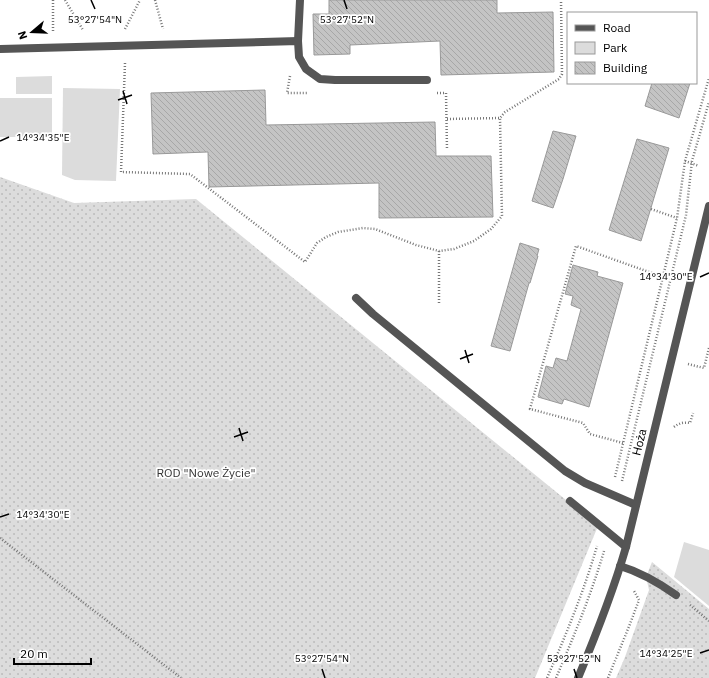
<svg xmlns="http://www.w3.org/2000/svg" width="709" height="678" viewBox="0 0 709 678" font-family="'IBM Plex Sans',sans-serif">
  <style>
    .park { fill: #dcdcdc }
    .garden { fill: url(#garden-dots) }
    .building { fill: url(#building-back-hatch); stroke: #999 }
    .lines { fill: none; stroke-linecap: round; stroke-linejoin: round }
    .path { stroke: #777; stroke-width: 2.5; stroke-dasharray: 1 2; stroke-linecap: butt }
    .service { stroke: #555; stroke-width: 8 }
    .minor { stroke: #555; stroke-width: 8 }
    .tertiary { stroke: #555; stroke-width: 8 }
    .ticks { fill: none; stroke: #000; stroke-width: 1.5 }
    .labels { text-anchor: middle; dominant-baseline: central; stroke-width: 3.5; stroke-linejoin: round; paint-order: stroke }
    .street-label { font-size: 12px; fill: #000; stroke: #fff }
    .park-label { font-size: 12px; fill: #333; stroke: #fff }
    .ticks-label { font-size: 10px; text-anchor: middle; fill: #000; stroke: #fff; stroke-width: 3.5; stroke-linejoin: round; paint-order: stroke }
  </style>
  <defs>
    <pattern id="garden-dots" width="8" height="8" patternUnits="userSpaceOnUse"><rect width="8" height="8" fill="#dcdcdc"/><path d="M2 2h.1M6 6h.1" fill="none" stroke="#bbb" stroke-width="1.8" stroke-linecap="round"/></pattern>
    <pattern id="building-back-hatch" width="6" height="6" patternUnits="userSpaceOnUse"><rect width="6" height="6" fill="#c4c4c4"/><path d="M-1 5l2 2M0 0l6 6M5-1l2 2" fill="none" stroke="#a7a7a7"/></pattern>
  </defs>
  <rect width="100%" height="100%" fill="#fff"/>
  <g class="park">
    <path d="M52,76V94H16V77Z"/>
    <path d="M63,88L120,89L116,181L75,180L62,175Z"/>
    <rect x="0" y="98" width="52" height="39"/>
    <path d="M684,542L709,550V606L674,577Z"/>
  </g>
  <g class="garden">
    <path d="M0,177L74,203L196,199L598,526L535,678H0Z"/>
    <path d="M652,562L709,609V678H616L625,657L649,590L646,577Z"/>
  </g>
  <g class="building">
    <path d="M329,0H497V13L553,12L554,72L441,75L440,41L350,45V54L314,55L313,14H329Z"/>
    <path d="M652,83H690L679,118L645,106Z"/>
    <path d="M265,90L266,125L435,122L436,156H491L493,217L379,218V183L209,187L208,152L153,154L151,93Z"/>
    <path d="M553,131L576,136L563,179L553,208L532,201Z"/>
    <path d="M637,139L669,148L641,241L609,230Z"/>
    <path d="M520,243L539,249L537,256H538L530,283H529L510,351L491,346Z"/>
    <path d="M573,265L598,272L597,276L623,283L589,407L564,399L562,404L538,397L546,366L553,368L556,358L567,361L581,309L571,305L573,296L565,294Z"/>
  </g>
  <g class="lines">
    <g class="path">
      <path d="M53,0V31"/>
      <path d="M65,0L83,30"/>
      <path d="M155,0L163,29"/>
      <path d="M125,29L140,0"/>
      <path d="M125,63L121,172L190,174L305,262L317,243L326,237L338,232L363,228L375,229L416,245L439,251L454,249L474,241L491,229L502,216L500,118"/>
      <path d="M290,76L287,93H308"/>
      <path d="M437,93H446L447,150"/>
      <path d="M447,119L500,118L505,112L559,79L562,74L561,0"/>
      <path d="M685,161L699,166"/>
      <path d="M651,209L677,218"/>
      <path d="M439,251V303"/>
      <path d="M688,364L704,368L709,348"/>
      <path d="M674,427C679,423 684,422 690,423L693,413"/>
      <path d="M623,443L590,434L583,423L530,409L576,246L663,277"/>
      <path d="M615,477L677,218L685,161L709,78"/>
      <path d="M622,481L686,215L692,161L709,102"/>
      <path d="M0,538L181,678"/>
      <path d="M690,605L709,621"/>
      <path d="M547,678C566,635 584,591 597,546"/>
      <path d="M556,678C574,636 591,595 604,551"/>
      <path d="M608,678L630,624L639,600L634,591"/>
    </g>
    <g class="service">
      <path d="M570,501L626,547"/>
      <path d="M620,566C640,572 659,583 676,595"/>
    </g>
    <g class="minor">
      <path d="M298,41L300,0"/>
      <path d="M0,49L298,41L299,57L306,69L320,79L335,80H427"/>
      <path d="M356,298L373,314L565,471L585,483L636,505"/>
    </g>
    <path class="tertiary" d="M578,678C596,635 613,592 626,547L709,206"/>
  </g>
  <path class="ticks" d="M91,0L95,9M344,0L347,9M123,91L127,104M118,100L132,95M0,141L9,137M700,277L709,273M465,350L469,363M460,359L473,354M239,428L243,441M234,437L248,432M0,517L9,514M700,653L709,650M322,669L325,678M574,669L577,678"/>
  <g class="labels">
    <g class="street-label">
      <text transform="translate(639 442) rotate(-76)">Hoża</text>
    </g>
    <g class="park-label">
      <text x="206" y="472">ROD "Nowe Życie"</text>
    </g>
  </g>
  <g class="ticks-label">
    <text x="95" y="23">53°27'54"N</text>
    <text x="347" y="23">53°27'52"N</text>
    <text x="43" y="141">14°34'35"E</text>
    <text x="666" y="280">14°34'30"E</text>
    <text x="43" y="518">14°34'30"E</text>
    <text x="666" y="657">14°34'25"E</text>
    <text x="322" y="662">53°27'54"N</text>
    <text x="574" y="662">53°27'52"N</text>
  </g>
  <rect x="567" y="12" width="130" height="72" fill="#ffffff" stroke="#999999"/>
  <rect x="575" y="25" width="20" height="6" fill="#555555" stroke="#999999"/>
  <text x="603" y="32" font-size="12" fill="#000000">Road</text>
  <rect x="575" y="42" width="20" height="12" fill="#dcdcdc" stroke="#999999"/>
  <text x="603" y="52" font-size="12" fill="#000000">Park</text>
  <rect x="575" y="62" width="20" height="12" fill="url(#building-back-hatch)" stroke="#999999"/>
  <text x="603" y="72" font-size="12" fill="#000000">Building</text>
  <g transform="translate(32 32) rotate(251)" stroke="#ffffff" stroke-width="3" paint-order="stroke">
  <path d="M0-3L7 15L0 10L-7 15Z" fill="#000000"/>
  <text y="-6" font-size="11" font-weight="bold" text-anchor="middle" fill="#000000">N</text>
  </g>
  <path d="M14 658v6h77v-6" fill="none" stroke="#000000" stroke-width="2"/>
  <text x="20" y="658" font-size="12" fill="#000000" stroke="#ffffff" stroke-width="3" paint-order="stroke">20 m</text>
</svg>
